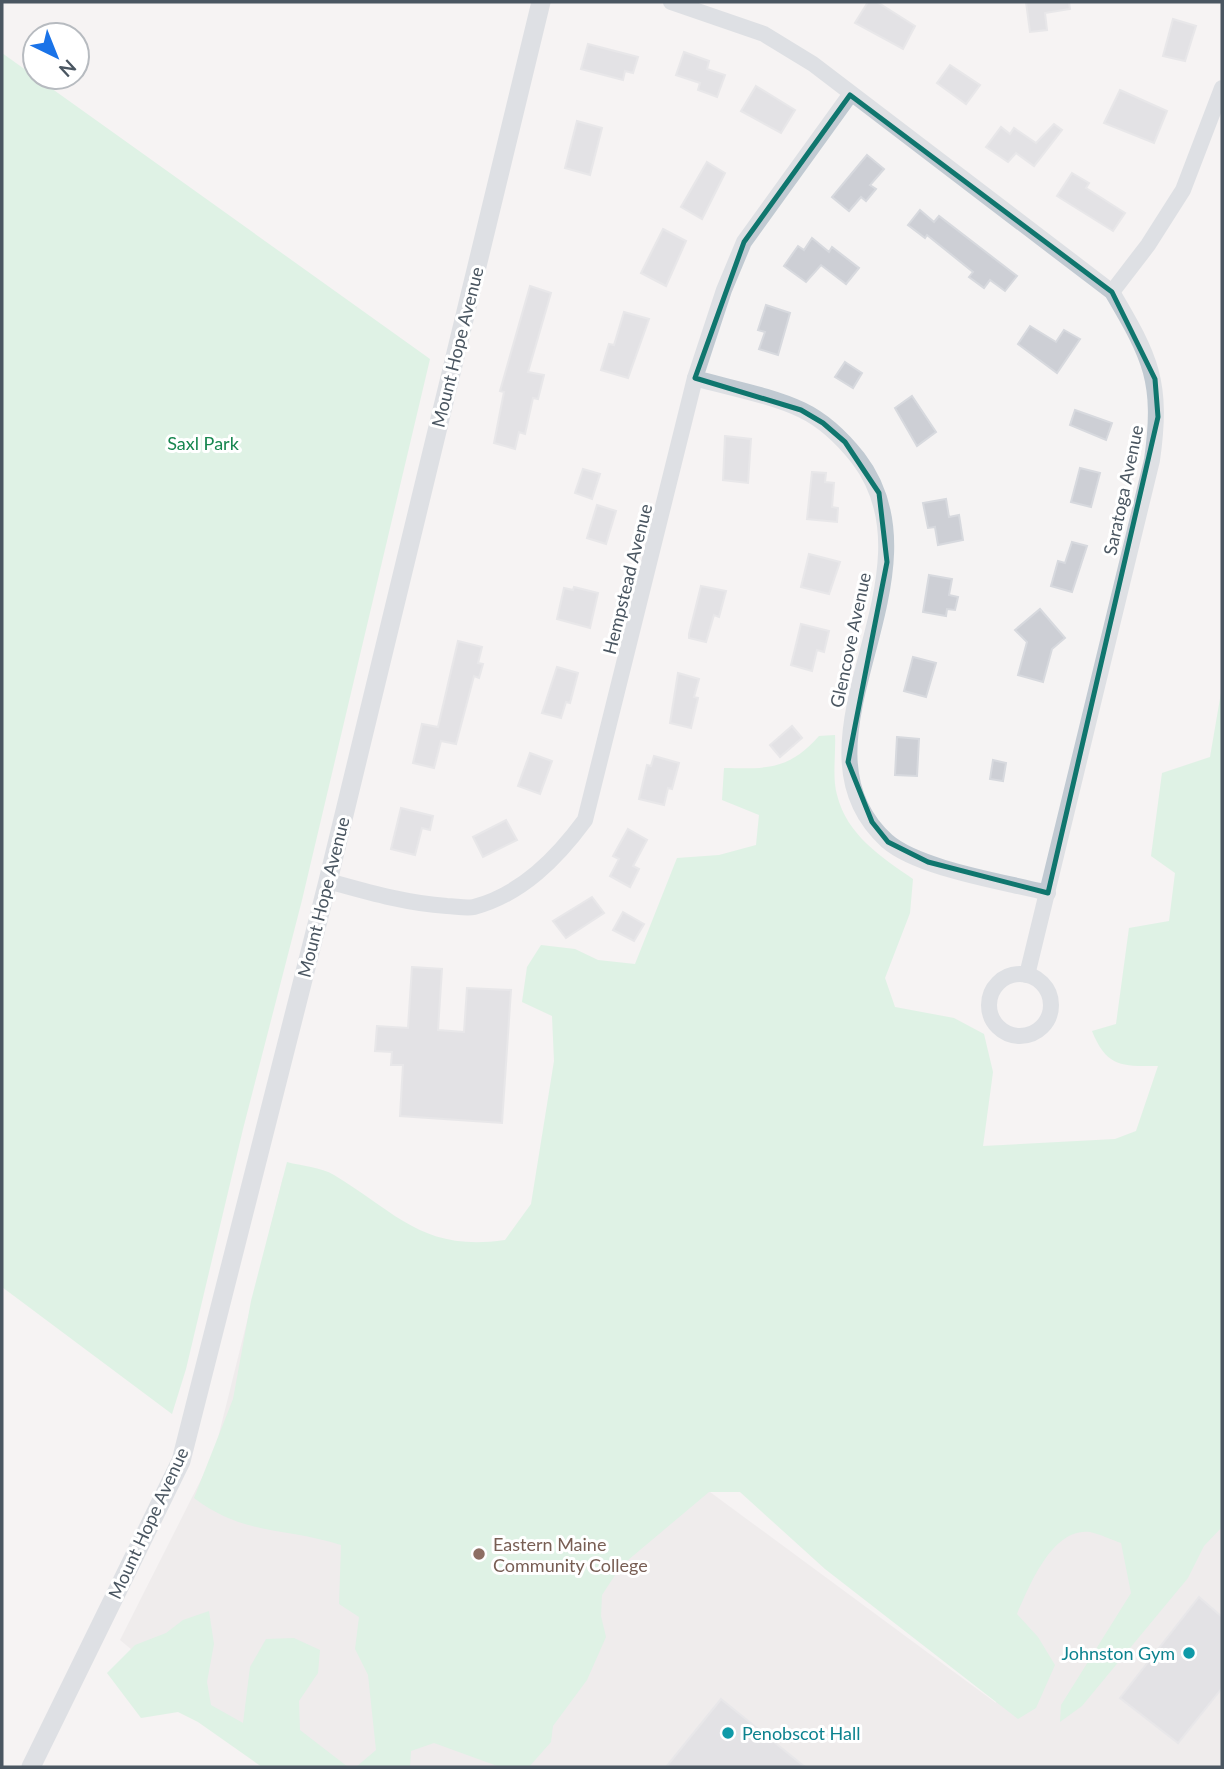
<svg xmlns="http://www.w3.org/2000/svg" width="1224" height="1769" viewBox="0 0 1224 1769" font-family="Lato,sans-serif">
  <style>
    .education { fill: #e6e4e5 }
    .green { fill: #c3f1d5 }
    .building { fill: #cdcfd5; stroke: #d7d9de; stroke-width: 2 }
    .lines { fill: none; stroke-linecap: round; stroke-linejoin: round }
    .minor { stroke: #c1cad2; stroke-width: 16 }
    .tertiary { stroke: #c1cad2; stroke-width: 19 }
    .marked { fill: none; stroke: #0f766e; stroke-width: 5; stroke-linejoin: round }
    .education-dot { fill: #8d6e63; stroke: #fff; stroke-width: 2.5 }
    .culture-dot { fill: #0f9aa8; stroke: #fff; stroke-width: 2.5 }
    .labels { text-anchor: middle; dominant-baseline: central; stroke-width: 6; stroke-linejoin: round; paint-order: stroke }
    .street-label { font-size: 18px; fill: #4a5661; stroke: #fff }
    .park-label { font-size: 18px; fill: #17864f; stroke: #fff }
    .education-label { font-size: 18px; fill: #785e54; stroke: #fff; text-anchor: start }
    .culture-label { font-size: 18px; fill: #0d838f; stroke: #fff; text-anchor: end }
  </style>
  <rect width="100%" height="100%" fill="#f5f3f3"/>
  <path class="education" d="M283,1177L996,1703L1011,1311L1222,1467V1767H274L120,1640L214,1454Z"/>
  <g class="green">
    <path d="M2,53L430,359L302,900L243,1129L186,1369L172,1414L2,1287Z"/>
    <path d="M1222,687V1527L1204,1546L1188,1578L1082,1706L1060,1722L1061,1705L1131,1593L1121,1543C1112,1540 1100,1534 1090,1532C1052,1527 1029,1587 1017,1614L1038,1637L1055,1665L1036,1708L1018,1719L825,1569L740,1492H709L621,1566L602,1595L601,1616L606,1637L587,1680L553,1726L551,1742L529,1767H500L434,1743L411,1751L410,1767H356L376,1750L368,1675L355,1649L359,1617L339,1604L341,1545C285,1527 244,1536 194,1498L233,1399L251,1301L287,1162C301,1166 321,1167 334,1175C397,1213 423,1252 505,1240L531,1204L554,1061L552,1016L522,1002L527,967L541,945L575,949L598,960L635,964L677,858L719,855L756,845L759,815L722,800L724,768C767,769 789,770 819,736L835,735C836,754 832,777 837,795C847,835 881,857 913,879L910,913L885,978L895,1007L954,1018L984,1034L993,1072L983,1146L1115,1139L1136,1131L1158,1066C1122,1066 1107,1068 1092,1031L1116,1024L1129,928L1169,921L1175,873L1151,856L1162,773L1210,757Z"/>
    <path d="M209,1611L214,1644L207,1682L211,1705L243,1723L250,1667L266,1639L294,1638L320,1650L318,1673L299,1701L300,1730L348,1767H262L198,1722L178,1712L141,1718L107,1673L135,1645L166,1633L183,1620Z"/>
  </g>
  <g class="building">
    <path d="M868,2H877L915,26L903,49L855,23Z"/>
    <path d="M1026,2H1069L1070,9L1045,13L1047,30L1030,32Z"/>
    <path d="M1173,19L1196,26L1185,61L1163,56Z"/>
    <path d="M588,44L638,57L633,73L625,71L623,80L581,69Z"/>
    <path d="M684,52L709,61L707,69L725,75L717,97L698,90L700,83L676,75Z"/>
    <path d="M950,65L980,85L966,104L937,83Z"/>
    <path d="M756,86L795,110L781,133L741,111Z"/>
    <path d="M1120,90L1167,111L1154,143L1104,123Z"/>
    <path d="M577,121L602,128L590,175L565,168Z"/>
    <path d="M1054,124L1062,130L1034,166L1016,153L1008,162L986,147L1001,127L1010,134L1014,128L1036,143Z"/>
    <path d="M867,155L884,169L870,185L876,189L866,201L861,197L849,211L832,197Z"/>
    <path d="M707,162L725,173L702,219L681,207Z"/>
    <path d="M1072,173L1089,183L1086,188L1125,213L1113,231L1057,196Z"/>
    <path d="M920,210L934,222L939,216L1017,276L1005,291L990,280L984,288L969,277L973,272L927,235L925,238L908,225Z"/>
    <path d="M663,229L686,241L666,286L641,273Z"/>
    <path d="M812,238L829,252L832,247L859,268L846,284L821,265L806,282L784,266L798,246L804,250Z"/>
    <path d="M530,286L551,293L528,372L544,375L538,399L533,398L525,434L519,432L515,449L494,443L504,392L500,391Z"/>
    <path d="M766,305L790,313L778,355L759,349L765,332L758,330Z"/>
    <path d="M624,312L649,319L628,378L601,370L609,344L614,345Z"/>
    <path d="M1030,326L1056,342L1064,330L1080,339L1057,373L1018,344Z"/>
    <path d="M845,362L862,373L853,388L835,377Z"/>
    <path d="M912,396L936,432L917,446L895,408Z"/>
    <path d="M1075,410L1112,423L1106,440L1070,425Z"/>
    <path d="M725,436L751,439L748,483L723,480Z"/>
    <path d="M1080,468L1100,473L1091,507L1071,502Z"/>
    <path d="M583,469L600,474L592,499L575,493Z"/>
    <path d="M812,472L826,473L825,482L834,483L832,507L838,508L837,522L807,519Z"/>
    <path d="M946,499L949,517L959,515L963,540L938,545L935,527L928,528L923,503Z"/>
    <path d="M597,505L616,511L606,544L587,538Z"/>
    <path d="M1072,542L1087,546L1072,592L1051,586L1058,561L1065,563Z"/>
    <path d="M809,554L840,562L829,594L801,587Z"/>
    <path d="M929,575L952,579L949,595L958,597L955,610L947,609L946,616L923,612Z"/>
    <path d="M701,586L726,591L719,617L714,615L706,642L689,638V634Z"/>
    <path d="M574,587L598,593L590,628L557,619L564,588L573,590Z"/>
    <path d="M1040,609L1065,638L1052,649L1043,682L1018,675L1027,642L1015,630Z"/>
    <path d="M801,624L829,631L824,652L817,650L812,671L791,665Z"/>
    <path d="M458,641L482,647L478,663L483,664L479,678L474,676L456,744L441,741L434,768L413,763L422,724L438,727Z"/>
    <path d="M913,657L936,663L926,697L904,691Z"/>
    <path d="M557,667L578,673L570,703L566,702L561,718L542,713Z"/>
    <path d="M678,673L699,679L694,697L698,698L691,728L670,723Z"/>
    <path d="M792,726L802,738L780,757L770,745Z"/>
    <path d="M897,737L919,739L917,776L895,775Z"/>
    <path d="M530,753L552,761L540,794L518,786Z"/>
    <path d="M654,756L679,763L672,789L668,788L664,805L639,799L647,765L651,766Z"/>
    <path d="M993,760L1006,763L1003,781L990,779Z"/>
    <path d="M401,808L433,816L430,830L422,828L415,855L391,849Z"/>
    <path d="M506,820L517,840L483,857L473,837Z"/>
    <path d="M628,829L647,840L633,866L639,869L630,887L610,876L619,859L613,856Z"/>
    <path d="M592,897L604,913L566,938L553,921Z"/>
    <path d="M623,912L644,924L634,941L613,930Z"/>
    <path d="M412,967L442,969L438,1030L464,1032L467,988L511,990L502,1123L400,1116L403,1065H391L392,1052L375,1051L377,1026L408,1028Z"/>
    <path d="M1199,1597L1222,1617V1688L1178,1743L1120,1698Z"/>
    <path d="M721,1699L805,1767H666Z"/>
  </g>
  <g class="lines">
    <g class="minor">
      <path d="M671,2L764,34L813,64L1112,292C1151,358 1163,382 1152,460L1027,975"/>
      <path d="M1112,292L1148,245L1183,190L1222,88"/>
      <path d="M695,378C730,388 770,395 802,410C825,421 843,439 858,458C950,578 778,742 887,841C919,869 1006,882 1048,893"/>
      <path d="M328,881C368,892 405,903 447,906C455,906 466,909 474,907C522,894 557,858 585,820L695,378L724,290L744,242L850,95"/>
      <circle cx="1020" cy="1005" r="31"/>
    </g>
    <path class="tertiary" d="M31,1767L181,1461L328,881L541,2"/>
  </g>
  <path d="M0 0H1224V1769H0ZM850,95L1112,292L1155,379L1158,417L1048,893L928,862L888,842L872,822L848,762L887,562L879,493L845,442L823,423L801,410L695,378L744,242Z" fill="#f5f3f3" fill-opacity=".55" fill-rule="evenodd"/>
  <path class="marked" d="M850,95L1112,292L1155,379L1158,417L1048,893L928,862L888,842L872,822L848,762L887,562L879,493L845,442L823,423L801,410L695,378L744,242Z"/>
  <circle class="education-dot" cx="479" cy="1554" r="7"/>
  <g class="culture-dot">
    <circle cx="1189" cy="1653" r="7"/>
    <circle cx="728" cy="1733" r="7"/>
  </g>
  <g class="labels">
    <g class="street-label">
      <text transform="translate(457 347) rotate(-76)">Mount Hope Avenue</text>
      <text transform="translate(1123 490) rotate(-78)">Saratoga Avenue</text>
      <text transform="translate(627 579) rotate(-76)">Hempstead Avenue</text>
      <text transform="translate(850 640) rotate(-78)">Glencove Avenue</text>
      <text transform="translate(323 897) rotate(-76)">Mount Hope Avenue</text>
      <text transform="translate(148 1523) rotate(-65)">Mount Hope Avenue</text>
    </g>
    <g class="park-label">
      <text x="203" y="443">Saxl Park</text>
    </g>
    <g class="education-label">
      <text x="493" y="1544">Eastern Maine<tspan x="493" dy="21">Community College</tspan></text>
    </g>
    <g class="culture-label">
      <text x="1175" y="1653">Johnston Gym</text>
      <text x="742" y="1733" text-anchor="start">Penobscot Hall</text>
    </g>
  </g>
  <rect width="1224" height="1769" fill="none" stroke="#4a5661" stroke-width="7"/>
  <g transform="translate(56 56) rotate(137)"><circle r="33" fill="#ffffff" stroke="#b7bbc0" stroke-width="2"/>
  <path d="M0-5L12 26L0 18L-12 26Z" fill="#1a73e8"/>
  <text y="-10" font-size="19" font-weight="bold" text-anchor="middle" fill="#4a5661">N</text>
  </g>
</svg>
